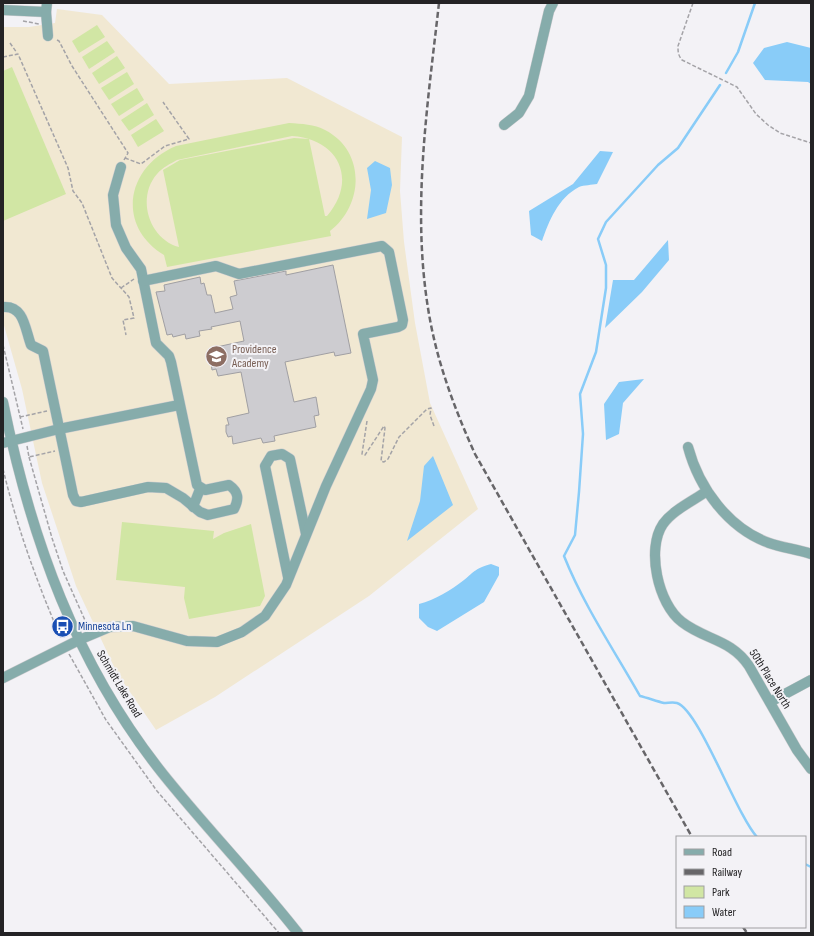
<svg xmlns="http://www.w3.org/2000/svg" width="814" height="936" viewBox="0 0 814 936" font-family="'Sofia Sans Condensed',sans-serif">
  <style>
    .education { fill: #f1e8d2 }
    .green { fill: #d1e6a4; fill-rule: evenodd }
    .water { fill: #89ccf8 }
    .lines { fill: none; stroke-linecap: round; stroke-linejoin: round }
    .stream { stroke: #89ccf8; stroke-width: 2.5 }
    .building { fill: #cdccd0; stroke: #a09fa3 }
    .minor-casing { stroke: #cecdd0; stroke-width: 11 }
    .path { stroke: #a4a3a7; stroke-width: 1.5; stroke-dasharray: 4 2; stroke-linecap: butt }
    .minor { stroke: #86acab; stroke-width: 10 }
    .rail { stroke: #676669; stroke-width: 2.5; stroke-dasharray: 6 3; stroke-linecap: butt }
    .labels { text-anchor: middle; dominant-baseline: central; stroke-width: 4; stroke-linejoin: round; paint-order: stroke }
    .education-label { font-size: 12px; fill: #785e54; stroke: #f3f2f6; text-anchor: start }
    .transit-label { font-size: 12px; fill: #164399; stroke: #f3f2f6; text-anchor: start }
    .street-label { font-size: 12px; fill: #242325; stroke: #f3f2f6 }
  </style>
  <rect width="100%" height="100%" fill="#f3f2f6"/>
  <path class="education" d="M57,9L102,15L169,84L287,78L402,137L400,191L404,242L415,323L430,403L478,509L369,596L215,697L156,730L117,673L76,586L42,483L22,389L3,322V27H29L55,23Z"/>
  <g class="green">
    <path d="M97,25L105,37L79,53L72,41Z"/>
    <path d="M107,41L115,52L89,69L82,57Z"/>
    <path d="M117,56L125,68L99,84L92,73Z"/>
    <path d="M12,67L66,194L3,221V71Z"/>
    <path d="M127,72L134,84L109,100L101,88Z"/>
    <path d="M137,88L144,100L119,116L111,104Z"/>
    <path d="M147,103L154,115L129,131L121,120Z"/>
    <path d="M156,119L164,131L138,147L131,135Z"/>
    <path d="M289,123C302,124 314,124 325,130C366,151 364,205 330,231L331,236L167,267L164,255C116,226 126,167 176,146ZM292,136C339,139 358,180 327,216H325L309,139L294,138L180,160L163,170L179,247C149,239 136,198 157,174C163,167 170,164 177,160Z"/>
    <path d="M122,522L214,531L213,539L224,533L251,524L265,596L260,606L189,619L184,598L185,587L116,580Z"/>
  </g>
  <g class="water">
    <path d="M787,42L811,48V84L808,82L765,80L753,63L764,48Z"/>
    <path d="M600,151L613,152L597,184C592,185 584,185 579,187C558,198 549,221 542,241L531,235L529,211L573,184Z"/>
    <path d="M375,161L390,168L392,185L386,213L367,219L371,190L367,168Z"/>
    <path d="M668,240L669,260L642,292L605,328L613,280H634Z"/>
    <path d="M644,379L623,403L619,434L606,440L604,404L619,382Z"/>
    <path d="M433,456L453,505L407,541L420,501L424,466Z"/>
    <path d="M491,564L499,567V575L484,602L437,631L428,627L419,618V604C435,600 451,590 464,580C475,571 476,568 491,564Z"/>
  </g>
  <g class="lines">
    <g class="stream">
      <path d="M726,73L738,52L755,3"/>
      <path d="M720,85L678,148L658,165L606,222L598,239L606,265V288L596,352L580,394L583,434L579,492L575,535L564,556C584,606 614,650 640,696C648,698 656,701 664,703C668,703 673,702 677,703C699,710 736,814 757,837"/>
      <path d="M805,864L811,867"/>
    </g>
  </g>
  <path class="building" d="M333,265L351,353L335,356L334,352L285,362L294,402L316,397L319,415L314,416L316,427L274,436L275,441L263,443L261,438L233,444L232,436L228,437L226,432V425H229L227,418L249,413L241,372L218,376L216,369L212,370L210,356H213L212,348L244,341L240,321L211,327L212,329L199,331L200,336L186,339L185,334L173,337L172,334L167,335L156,292L165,291L164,285L200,277L201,284L204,283L207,295H211L215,313L233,309L230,297L237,295L234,281L286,271V275Z"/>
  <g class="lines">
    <defs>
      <g id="minor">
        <path d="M3,10L46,12L47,3"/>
        <path d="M46,12L48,36"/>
        <path d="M504,125L519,113L529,96L549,11L553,3"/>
        <path d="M3,307C24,305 25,329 31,345L43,351L66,461L73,495L76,501L81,502L148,487L166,488L183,498L200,512L208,515L234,509C239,499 239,492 229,485L205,490L197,485L171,362L169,356L156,343L141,269L126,248L116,225L113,195L121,167"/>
        <path d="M3,402C31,539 76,665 163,774C207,829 255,878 298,933"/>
        <path d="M3,443L59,429L179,405"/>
        <path d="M688,447C699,488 728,528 769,543C783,548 797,549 811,554"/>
        <path d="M707,491C693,501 673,510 663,524C646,549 658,604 682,622C705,640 731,639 749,666L797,750L811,769"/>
        <path d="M193,507L200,489"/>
        <path d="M288,577L265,466L271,456L282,454L290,459L306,534"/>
        <path d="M3,678L79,640L110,627L133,626L187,641L217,642L242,632L265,616L286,585L326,486L371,389L373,380L363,334L398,327L402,325L403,320L389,252L382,246L239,274L216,266L143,281"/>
        <path d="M770,702L811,680"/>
      </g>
    </defs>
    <use href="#minor" class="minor-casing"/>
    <g class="path">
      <path d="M693,3L678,46C678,52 678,55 682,60L737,87L756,114L768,125L780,133L811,143"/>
      <path d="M23,21L39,24"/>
      <path d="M57,40L59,41L72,66L128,153L124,160"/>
      <path d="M10,43L17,53"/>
      <path d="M3,57L18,54L68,168L73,191L82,203L112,278L129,297L134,318L123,320L126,335"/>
      <path d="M125,158L141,164L165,146L189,139L163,102"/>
      <path d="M121,288L134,279"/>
      <path d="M3,345L23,429"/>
      <path d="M20,417L47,411"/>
      <path d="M367,421L362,454L365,455L384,426L385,428L381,461L384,462L388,459L399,437L427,409L431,408L430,415L434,426"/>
      <path d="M27,446L29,457L55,451"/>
      <path d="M29,457L52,538L63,571L88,627"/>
      <path d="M3,469C17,527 37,583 61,638"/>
      <path d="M69,654L106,720L157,791L279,933"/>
    </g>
    <use href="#minor" class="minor"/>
    <g class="rail">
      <path d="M439,3C427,110 410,218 431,325C440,370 456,412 475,454L692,837"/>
      <path d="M743,927L747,933"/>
    </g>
  </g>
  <defs>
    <symbol id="school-disc" viewBox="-11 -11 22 22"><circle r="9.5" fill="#8d6e63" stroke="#f3f2f6"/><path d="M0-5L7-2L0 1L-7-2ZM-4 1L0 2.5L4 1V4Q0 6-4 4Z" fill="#fff"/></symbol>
    <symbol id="bus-disc" viewBox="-11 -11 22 22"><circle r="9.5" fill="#1a4fb4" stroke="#f3f2f6"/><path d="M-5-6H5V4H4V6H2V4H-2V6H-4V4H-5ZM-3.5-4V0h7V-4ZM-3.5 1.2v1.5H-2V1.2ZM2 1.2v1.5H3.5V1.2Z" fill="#fff"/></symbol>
  </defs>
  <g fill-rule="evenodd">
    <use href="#school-disc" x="204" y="344" width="25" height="25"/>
    <use href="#bus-disc" x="50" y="614" width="25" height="25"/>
  </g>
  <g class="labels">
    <g class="education-label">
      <text x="232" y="349">Providence<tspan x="232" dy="14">Academy</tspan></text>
    </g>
    <g class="transit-label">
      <text x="78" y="626">Minnesota Ln</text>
    </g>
    <g class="street-label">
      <text transform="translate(770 679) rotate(58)">50th Place North</text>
      <text transform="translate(119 684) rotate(59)">Schmidt Lake Road</text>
    </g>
  </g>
  <rect width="814" height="936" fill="none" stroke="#242325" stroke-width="8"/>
  <rect x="676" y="836" width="130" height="92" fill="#f3f2f6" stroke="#a09fa2"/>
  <rect x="684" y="849" width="20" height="6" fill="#86acab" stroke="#a09fa2"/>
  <text x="712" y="856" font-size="12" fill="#242325">Road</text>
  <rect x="684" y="869" width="20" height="6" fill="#676669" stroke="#a09fa2"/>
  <text x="712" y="876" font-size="12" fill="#242325">Railway</text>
  <rect x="684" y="886" width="20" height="12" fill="#d1e6a4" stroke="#a09fa2"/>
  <text x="712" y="896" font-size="12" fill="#242325">Park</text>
  <rect x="684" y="906" width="20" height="12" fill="#89ccf8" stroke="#a09fa2"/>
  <text x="712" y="916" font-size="12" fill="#242325">Water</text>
</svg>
